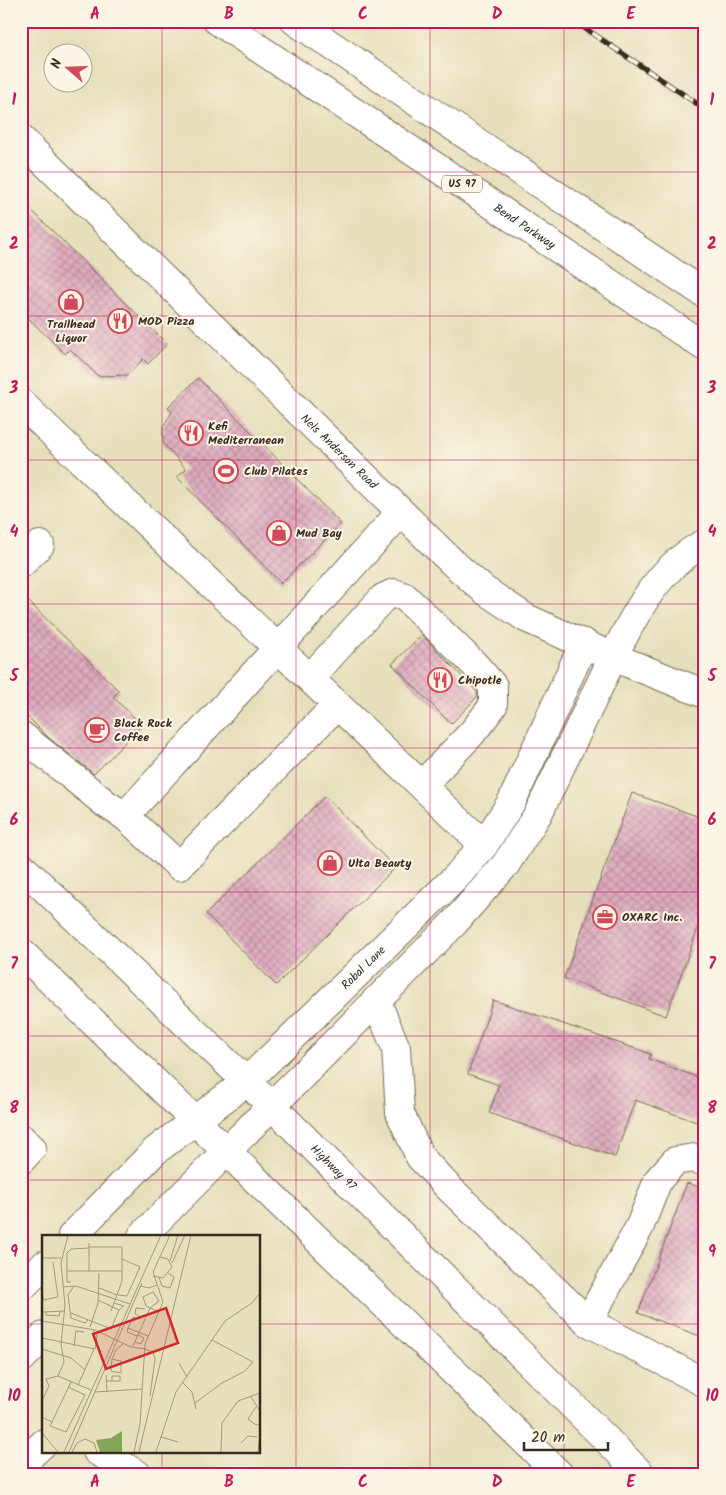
<svg xmlns="http://www.w3.org/2000/svg" width="726" height="1495" viewBox="0 0 726 1495" font-family="Kalam,sans-serif">
  <style>
    .building { fill: url(#building-cross-hatch) }
    .lines { fill: none; stroke-linecap: round; stroke-linejoin: round }
    .minor-casing { stroke: #776955; stroke-width: 30 }
    .major-casing { stroke: #776955; stroke-width: 30 }
    .highway-casing { stroke: #776955; stroke-width: 30 }
    .minor { stroke: #fff; stroke-width: 28 }
    .major { stroke: #fff; stroke-width: 28 }
    .highway { stroke: #fff; stroke-width: 28 }
    .rail-casing { stroke: #3b2a1e; stroke-width: 5.5 }
    .rail { stroke: #fcf5e5; stroke-width: 4; stroke-dasharray: 11; stroke-linecap: butt }
    .grid { fill: none; stroke: #c2185b; stroke-width: 1; stroke-opacity: 0.55 }
    .labels { text-anchor: middle; dominant-baseline: central; stroke-width: 4; stroke-linejoin: round; paint-order: stroke }
    .shield { fill: #fcf5e5; stroke: #75675a; stroke-width: 1 }
    .shield-label { font-size: 11px; font-weight: bold; fill: #3b2a1e }
    .street-label { font-size: 12px; fill: #3b2a1e; stroke: #fcf5e5 }
    .poi-label { font-size: 12px; font-weight: bold; fill: #3b2a1e; stroke: #fcf5e5; text-anchor: start }
    .inset-road { fill: none; stroke: #a2977c; stroke-width: 1 }
    .view { fill: #d62828; fill-opacity: 0.15; stroke: #d62828; stroke-width: 2.5 }
    .inset-edge { fill: none; stroke: #3b2a1e; stroke-width: 2.5 }
    .neatline { fill: none; stroke: #c2185b; stroke-width: 2 }
    .grid-label { font-size: 16px; text-anchor: middle; font-weight: bold; fill: #c2185b }
  </style>
  <defs>
    <pattern id="building-cross-hatch" width="8" height="8" patternUnits="userSpaceOnUse" patternTransform="scale(1.25)"><rect width="8" height="8" fill="#dfabc0"/><path d="M0 0l8 8M0 8l8-8" fill="none" stroke="#b68b9b"/></pattern>
  </defs>
  <rect width="100%" height="100%" fill="#fcf5e5"/>
  <filter id="ink" filterUnits="userSpaceOnUse"><feTurbulence type="fractalNoise" baseFrequency=".02" numOctaves="2"/><feDisplacementMap in="SourceGraphic" scale="10" xChannelSelector="R" yChannelSelector="G"/><feConvolveMatrix kernelMatrix="1 2 1 2 8 2 1 2 1" color-interpolation-filters="sRGB"/></filter>
  <filter id="wash" filterUnits="userSpaceOnUse"><feTurbulence type="fractalNoise" baseFrequency=".0096" numOctaves="4" result="noise"/><feDisplacementMap in="SourceGraphic" scale="20" xChannelSelector="R" yChannelSelector="G"/><feGaussianBlur stdDeviation="1.12" result="paint"/><feColorMatrix in="noise" values="0 0 0 0 0 0 0 0 0 0 0 0 0 0 0 0 0 1.4 0 .05"/><feComposite in="paint" operator="in"/></filter>
  <g filter="url(#wash)">
    <rect width="100%" height="100%" fill="#e6dfbb"/>
    <g id="blocks">
      <g class="building">
        <path d="M21,200L167,344L148,364L143,359L128,375L98,376L70,349L65,354L21,311Z"/>
        <path d="M198,378L341,524L281,583L177,477L186,469L163,443V427L172,412L168,407Z"/>
        <path d="M21,594L119,691L113,697L142,725L94,774L49,738L21,710Z"/>
        <path d="M422,635L477,692V697L451,724L392,664Z"/>
        <path d="M632,793L705,819V909L666,1016L564,978Z"/>
        <path d="M325,796L395,868L276,985L206,914Z"/>
        <path d="M493,1000L651,1054L649,1059L705,1080V1125L635,1100L615,1157L489,1113L499,1085L468,1074Z"/>
        <path d="M687,1183L705,1189V1338L638,1313Z"/>
      </g>
    </g>
  </g>
  <g filter="url(#ink)">
    <use href="#blocks" fill-opacity="0" stroke="#776955" stroke-width="1"/>
    <g class="lines">
      <defs>
        <g id="minor">
          <path id="s1" d="M21,139L453,563L484,590L526,618L613,657L705,694"/>
          <path d="M21,403L484,845"/>
          <path d="M21,564L40,545"/>
          <path d="M310,678L383,598L394,593L405,597L475,665L493,686V706L472,733L422,785"/>
          <path d="M337,705L179,866L125,816L401,512"/>
          <path d="M21,735L106,804L125,816"/>
          <path d="M376,1000L396,1048L400,1113L420,1157L448,1187L588,1322L705,1383"/>
          <path id="s2" d="M246,1082L457,876L484,845L512,801L584,643"/>
          <path d="M21,1138L32,1148L21,1160"/>
          <path d="M588,1322L640,1226L658,1180L675,1161L694,1158L705,1162"/>
          <path d="M97,1451L137,1474"/>
          <path d="M21,1469L32,1454L44,1443"/>
        </g>
        <g id="major">
          <path id="s3" d="M21,866L271,1105L641,1474"/>
          <path d="M21,952L559,1474"/>
          <path d="M72,1236L155,1151L246,1082"/>
          <path d="M142,1236L454,923L506,864L538,814L613,657"/>
          <path d="M21,1288L44,1265"/>
          <path d="M21,1359L44,1336"/>
        </g>
        <g id="highway">
          <path id="s4" d="M218,21L705,347"/>
          <path d="M295,21L705,294"/>
          <path d="M613,657C636,612 658,567 705,543"/>
        </g>
      </defs>
      <use href="#minor" class="minor-casing"/>
      <use href="#major" class="major-casing"/>
      <use href="#highway" class="highway-casing"/>
      <use href="#minor" class="minor"/>
      <use href="#major" class="major"/>
      <use href="#highway" class="highway"/>
      <defs>
        <path id="rail" d="M574,21L705,109"/>
      </defs>
      <use href="#rail" class="rail-casing"/>
      <use href="#rail" class="rail"/>
    </g>
  </g>
  <path class="grid" d="M162,21V1236M296,21V1474M430,21V1474M564,21V1474M21,172H705M21,316H705M21,460H705M21,604H705M21,748H705M21,892H705M21,1036H705M21,1180H705M21,1324H44M259,1324H705M162,1451V1474"/>
  <defs>
    <symbol id="shop-ring" viewBox="-11 -11 22 22"><circle r="9.5" fill="#fcf5e5" stroke="#d1495b" stroke-width="1.5"/><path d="M-5-2.5h2.3a2.7 3.5 0 0 1 5.4 0H5L5.5 6h-11ZM-1.5-2.5h3a1.5 2.3 0 0 0-3 0Z" fill="#d1495b"/></symbol>
    <symbol id="restaurant-ring" viewBox="-11 -11 22 22"><circle r="9.5" fill="#fcf5e5" stroke="#d1495b" stroke-width="1.5"/><path d="M-5-6h1v4h1v-4h1v4h1v-4h1v5L-1.5 .5V6h-2V.5L-5-1ZM5-6V6H3V1.5H1.5Q1.5-4 5-6Z" fill="#d1495b"/></symbol>
    <symbol id="stadium-ring" viewBox="-11 -11 22 22"><circle r="9.5" fill="#fcf5e5" stroke="#d1495b" stroke-width="1.5"/><path d="M0-5a6.5 5 0 1 0 0 10a6.5 5 0 1 0 0-10ZM-3.5-1.8h7v3.6h-7Z" fill="#d1495b"/></symbol>
    <symbol id="cafe-ring" viewBox="-11 -11 22 22"><circle r="9.5" fill="#fcf5e5" stroke="#d1495b" stroke-width="1.5"/><path d="M-5.5-4.5H6V0H3Q3 3.5 0 3.5H-2.5Q-5.5 3.5-5.5 0ZM3-3.2v2h1.7v-2ZM-6 4.5H4V6H-6Z" fill="#d1495b"/></symbol>
    <symbol id="office-ring" viewBox="-11 -11 22 22"><circle r="9.5" fill="#fcf5e5" stroke="#d1495b" stroke-width="1.5"/><path d="M-6-3h4V-5.5h4V-3h4V5H-6ZM-1-4.5V-3h2v-1.5ZM-6 0V1H6V0Z" fill="#d1495b"/></symbol>
  </defs>
  <g fill-rule="evenodd">
    <use href="#shop-ring" x="57" y="288" width="28" height="28"/>
    <use href="#restaurant-ring" x="106" y="307" width="28" height="28"/>
    <use href="#restaurant-ring" x="177" y="419" width="28" height="28"/>
    <use href="#stadium-ring" x="212" y="457" width="28" height="28"/>
    <use href="#shop-ring" x="265" y="519" width="28" height="28"/>
    <use href="#restaurant-ring" x="426" y="666" width="28" height="28"/>
    <use href="#cafe-ring" x="83" y="716" width="28" height="28"/>
    <use href="#shop-ring" x="316" y="849" width="28" height="28"/>
    <use href="#office-ring" x="591" y="903" width="28" height="28"/>
  </g>
  <g class="labels">
    <rect class="shield" x="442" y="175.5" width="40" height="17" rx="4"/>
    <g class="shield-label">
      <text x="462" y="184">US 97</text>
    </g>
    <g class="street-label">
      <text stroke="none"><textPath href="#s4" startOffset="369">Bend Parkway</textPath></text>
      <text stroke="none"><textPath href="#s1" startOffset="446">Nels Anderson Road</textPath></text>
      <text stroke="none"><textPath href="#s2" startOffset="164">Robal Lane</textPath></text>
      <text stroke="none"><textPath href="#s3" startOffset="434">Highway 97</textPath></text>
    </g>
    <g class="poi-label">
      <text x="138" y="321">MOD Pizza</text>
      <text x="71" y="324" text-anchor="middle">Trailhead<tspan x="71" dy="14">Liquor</tspan></text>
      <text x="208" y="426">Kefi<tspan x="208" dy="14">Mediterranean</tspan></text>
      <text x="244" y="471">Club Pilates</text>
      <text x="296" y="533">Mud Bay</text>
      <text x="458" y="680">Chipotle</text>
      <text x="114" y="723">Black Rock<tspan x="114" dy="14">Coffee</tspan></text>
      <text x="348" y="863">Ulta Beauty</text>
      <text x="622" y="917">OXARC Inc.</text>
    </g>
  </g>
  <g transform="translate(42 1235)">
    <rect width="218" height="218" fill="#e6dfbb"/>
    <path d="M80,196V217H58L54,205L69,203Z" fill="#84a458"/>
    <path class="inset-road" d="M55,0H76M47,8V36M47,12H80V46L69,76M0,23H19M128,26L136,0M130,28L143,0M25,36H80M111,41L121,43L130,32L126,24L118,22M117,43L120,51L128,53L132,42L126,38M29,47H25V18L29,14L47,13M32,51L26,60L29,83L43,88L46,85M99,51L107,53L115,50M21,52L34,51L88,69M57,53L75,60M0,60L2,65L16,62L11,27M76,60L85,61L98,32L80,24M72,68L82,71L77,75M0,69V77L23,76M4,77V80L17,81L18,77M29,78L69,94L77,75L56,65M99,82L93,79L94,73L103,74M0,86L53,95L89,112L103,114M48,92L56,68L57,38M86,93L91,82L98,84M95,101L85,97L86,93L106,101M0,103L53,114L55,101L51,95M93,107L99,109L102,103L96,100M32,111L34,96L42,97M91,111L108,73L117,66L111,57L101,62L104,71L108,73L111,74L117,77M0,114L29,123L43,135M103,114L111,117L113,124L108,161M70,124L79,126V138L69,136L70,124L74,115L82,108M137,128L145,142M64,140L65,157M16,141L49,155M64,146H78V141H70V146M141,148L150,157L154,174M36,150L52,114M53,157L100,154M209,162L218,176M0,166L7,151L4,144L16,141L22,127L19,109L23,70L19,28L26,0M153,168L180,148L203,136L211,127L170,105M214,172L206,184L214,190L218,189M0,182L10,187L8,191L24,197L43,160L26,152M10,187L29,147M0,198L16,217M119,202L136,207M199,208L206,201L215,202M22,217L119,0M27,217L100,48M30,217L35,208L43,204L52,208L55,217M92,217L98,189L103,109L121,67L111,37L128,0M97,217L149,0M114,217L134,157L183,86L210,68L218,58M179,217L180,188L196,166L218,158M216,217L218,199"/>
    <path class="view" d="M124,73L136,108L64,134L51,99Z"/>
    <rect width="218" height="218" class="inset-edge"/>
  </g>
  <rect width="726" height="1495" fill="none" stroke="#fcf5e5" stroke-width="55"/>
  <g transform="translate(68 68) rotate(290)"><circle r="24" fill="#fcf5e5" stroke="#afa495"/>
  <path d="M0-4L9 19L0 12L-9 19Z" fill="#d1495b"/>
  <text y="-8" font-size="14" font-weight="bold" text-anchor="middle" fill="#3b2a1e">N</text>
  </g>
  <path d="M524 1442v8h84v-8" fill="none" stroke="#3b2a1e" stroke-width="2.5"/>
  <text x="531" y="1442" font-size="15" fill="#3b2a1e" stroke="#fcf5e5" stroke-width="4" paint-order="stroke">20 m</text>
  <rect x="28" y="28" width="670" height="1440" class="neatline"/>
  <g class="grid-label">
    <text x="95" y="19">A</text>
    <text x="229" y="19">B</text>
    <text x="363" y="19">C</text>
    <text x="497" y="19">D</text>
    <text x="631" y="19">E</text>
    <text x="14" y="105">1</text>
    <text x="712" y="105">1</text>
    <text x="14" y="249">2</text>
    <text x="712" y="249">2</text>
    <text x="14" y="393">3</text>
    <text x="712" y="393">3</text>
    <text x="14" y="537">4</text>
    <text x="712" y="537">4</text>
    <text x="14" y="681">5</text>
    <text x="712" y="681">5</text>
    <text x="14" y="825">6</text>
    <text x="712" y="825">6</text>
    <text x="14" y="969">7</text>
    <text x="712" y="969">7</text>
    <text x="14" y="1113">8</text>
    <text x="712" y="1113">8</text>
    <text x="14" y="1257">9</text>
    <text x="712" y="1257">9</text>
    <text x="14" y="1401">10</text>
    <text x="712" y="1401">10</text>
    <text x="95" y="1487">A</text>
    <text x="229" y="1487">B</text>
    <text x="363" y="1487">C</text>
    <text x="497" y="1487">D</text>
    <text x="631" y="1487">E</text>
  </g>
</svg>
